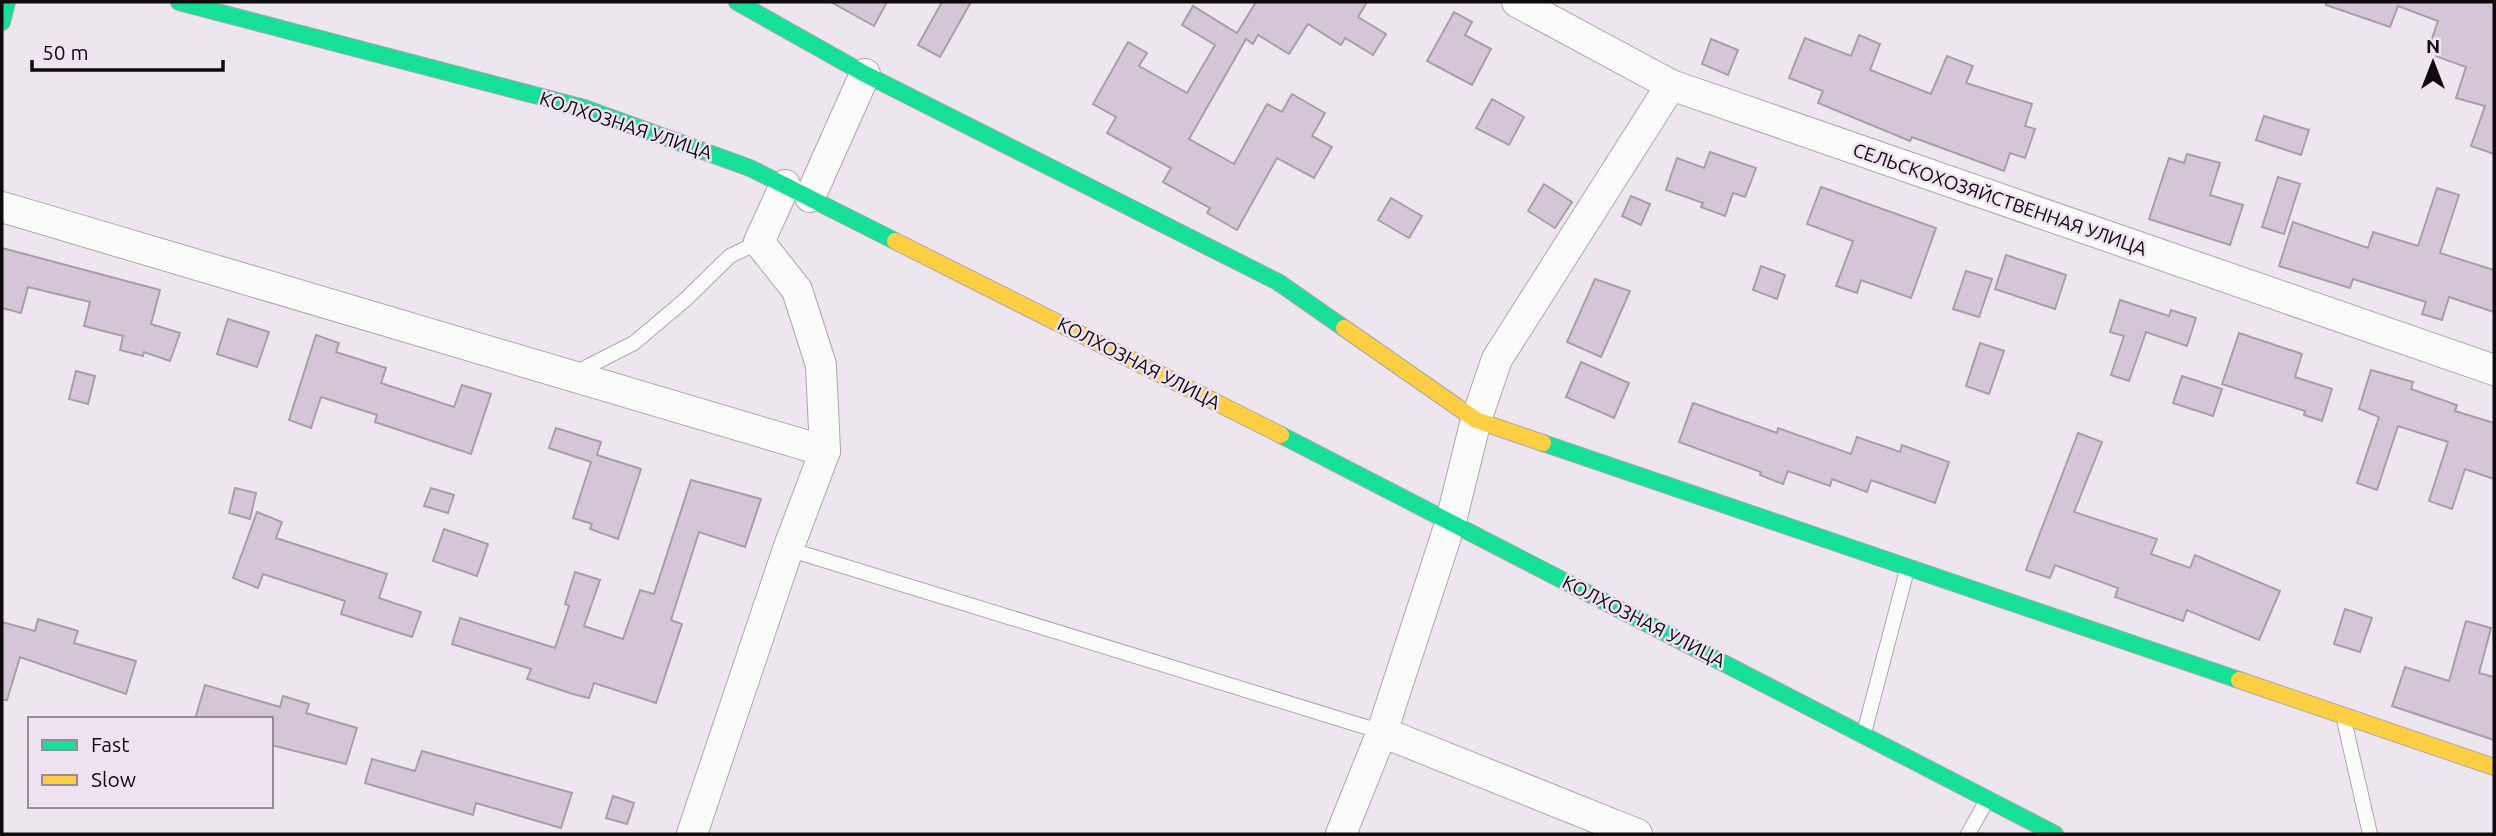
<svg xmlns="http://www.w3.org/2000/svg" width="2496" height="836" viewBox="0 0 2496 836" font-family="Ubuntu,sans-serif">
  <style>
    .building { fill: #d4c6d6; stroke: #a6a0a6; stroke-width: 2 }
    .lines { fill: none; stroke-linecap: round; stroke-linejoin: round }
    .lane-casing { stroke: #aca7ad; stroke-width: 16 }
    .street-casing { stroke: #aca7ad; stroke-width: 32 }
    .fast-casing { stroke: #aca7ad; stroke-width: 18 }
    .slow-casing { stroke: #aca7ad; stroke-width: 18 }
    .lane { stroke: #fcfbfc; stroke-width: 14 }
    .street { stroke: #fcfbfc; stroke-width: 30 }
    .fast { stroke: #16e098; stroke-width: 16 }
    .slow { stroke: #ffcf43; stroke-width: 16 }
    .labels { text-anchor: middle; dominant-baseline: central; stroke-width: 5; stroke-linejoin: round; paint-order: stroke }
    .street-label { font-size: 19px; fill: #0e0a0e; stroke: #f0e3f1 }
  </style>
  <rect width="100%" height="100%" fill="#ede6ee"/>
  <g class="building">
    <path d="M831,2H887L874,26Z"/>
    <path d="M942,2H971L940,57L918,45Z"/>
    <path d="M1256,2H1367L1358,17L1386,34L1373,55L1345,38L1341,45L1308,24L1289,54L1258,35L1253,44L1246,39L1189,139L1234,164L1267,104L1282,112L1292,94L1325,113L1312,136L1332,147L1314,178L1277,158L1237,230L1207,213L1210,208L1163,182L1171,168L1107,133L1116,117L1093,104L1128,42L1147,53L1139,66L1187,93L1215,45L1182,25L1193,6L1237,33Z"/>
    <path d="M2326,2H2494V154L2471,146L2485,106L2456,98L2466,67L2427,53L2438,21L2398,6L2390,27L2326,5Z"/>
    <path d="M1454,12L1472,22L1465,35L1491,49L1472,85L1427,61Z"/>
    <path d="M1859,35L1880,44L1870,70L1931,94L1947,56L1973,66L1966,83L2032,104L2025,126L2035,129L2025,158L2010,153L2004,171L1912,137L1910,141L1818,103L1823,91L1789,78L1805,38L1851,56Z"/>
    <path d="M1711,39L1738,50L1728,75L1702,64Z"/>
    <path d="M1492,99L1524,117L1509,145L1476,128Z"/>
    <path d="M2264,116L2309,130L2301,155L2256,140Z"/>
    <path d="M1710,152L1756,168L1745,197L1733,193L1725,216L1701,207L1703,203L1666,190L1677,158L1704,168Z"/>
    <path d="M2187,154L2220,163L2210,195L2243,205L2230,245L2149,219L2169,158L2184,163Z"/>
    <path d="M2278,177L2300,184L2284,234L2262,227Z"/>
    <path d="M1544,184L1572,202L1555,228L1528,211Z"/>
    <path d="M1821,187L1936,228L1911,298L1861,280L1857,293L1836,286L1853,241L1807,224Z"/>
    <path d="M2437,188L2459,195L2440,253L2494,270V312L2449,297L2442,320L2422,314L2426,302L2353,279L2350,288L2279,266L2293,222L2368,248L2373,232L2418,246Z"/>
    <path d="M1631,196L1650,204L1641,225L1622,216Z"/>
    <path d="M1391,198L1422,216L1409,238L1378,220Z"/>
    <path d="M2,248L160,290L151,324L180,333L170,361L144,352L143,356L120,350L123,336L84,326L90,302L28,287L21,313L2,308Z"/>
    <path d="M2006,255L2066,275L2055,309L1995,289Z"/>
    <path d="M1761,266L1785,275L1777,299L1753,290Z"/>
    <path d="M1966,271L1992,279L1979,317L1953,309Z"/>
    <path d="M1595,279L1630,291L1601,357L1567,342Z"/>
    <path d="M2120,300L2169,316L2171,310L2196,318L2187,346L2146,332L2129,381L2111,375L2124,336L2110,332Z"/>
    <path d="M228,319L269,332L257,367L217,354Z"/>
    <path d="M2239,333L2302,354L2295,377L2332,389L2322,421L2304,415L2305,411L2222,384Z"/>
    <path d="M316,335L339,343L336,352L386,368L381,383L454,407L462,385L491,394L471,454L375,422L377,415L321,397L311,428L289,420Z"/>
    <path d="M1980,343L2004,351L1989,394L1966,386Z"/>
    <path d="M1581,362L1629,383L1614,418L1566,397Z"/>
    <path d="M2371,370L2413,382L2411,389L2457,405L2455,411L2494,423V479L2465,469L2452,509L2429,501L2448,442L2398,426L2377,490L2357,483L2379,417L2359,409Z"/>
    <path d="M76,371L95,376L88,404L69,399Z"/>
    <path d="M2182,376L2222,389L2213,416L2173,403Z"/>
    <path d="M1693,403L1777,433L1778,428L1851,454L1857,437L1900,452L1902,445L1949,462L1935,503L1871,480L1867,492L1832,479L1830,486L1788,471L1783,484L1760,475L1761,472L1679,442Z"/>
    <path d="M556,428L601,442L597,455L641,469L618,539L590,529L592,524L573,518L591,462L549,448Z"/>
    <path d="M2078,433L2102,442L2074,512L2157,539L2151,554L2190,568L2195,555L2280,591L2259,640L2187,610L2183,621L2115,597L2118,588L2055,565L2050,578L2026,570Z"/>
    <path d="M691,480L761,499L745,547L699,532L671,620L682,624L656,703L594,683L589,698L573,694L527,679L531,669L452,644L460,618L555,648L569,606L565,604L575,572L600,580L584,626L623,639L640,590L654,594Z"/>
    <path d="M235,488L256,493L250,519L229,513Z"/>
    <path d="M431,488L454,495L448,513L424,506Z"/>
    <path d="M257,512L282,522L276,538L387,574L379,598L421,612L412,637L341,614L345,601L263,574L258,588L233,578Z"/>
    <path d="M444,529L488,544L477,576L433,561Z"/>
    <path d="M2345,609L2372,618L2360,652L2334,644Z"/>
    <path d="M38,619L78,631L74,643L136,661L126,694L20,657L7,700H2V622L35,631Z"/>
    <path d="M2466,621L2491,628L2479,673L2494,677V740L2392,706L2405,667L2449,681Z"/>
    <path d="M205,685L280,707L283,696L309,704L306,713L357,728L346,764L271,745V719H195Z"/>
    <path d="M422,751L572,793L561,828L476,803L473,815L365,783L372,759L415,771Z"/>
    <path d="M613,796L634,803L627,824L606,818Z"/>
  </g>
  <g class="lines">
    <defs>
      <g id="lane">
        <path d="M573,374L634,343L685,300L730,256L759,242"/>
        <path d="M788,549L1382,732"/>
        <path d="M2344,720L2370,834"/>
        <path d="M1864,733L1907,570"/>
        <path d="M1968,834L1986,802"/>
      </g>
      <g id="street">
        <path d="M1517,2L1671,85L2494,370"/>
        <path d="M785,185L759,242L797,290L821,365L825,451"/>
        <path d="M810,197L865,74"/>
        <path d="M2,207L825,451L788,549L692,834"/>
        <path d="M1382,732L1637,834"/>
        <path d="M1341,834L1382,732L1451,521L1476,420L1497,359L1671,85"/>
      </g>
      <g id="fast">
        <path d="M179,2L584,108L750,168L895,241"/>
        <path d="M737,2L865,74L1278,282L1344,328"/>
        <path d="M2,22L7,2"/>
        <path d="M1281,435L2055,834"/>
        <path d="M1543,443L2239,680"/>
      </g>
      <g id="slow">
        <path d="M895,241L1281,435"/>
        <path d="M1344,328L1476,420L1543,443"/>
        <path d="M2239,680L2494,767"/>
      </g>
    </defs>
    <use href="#lane" class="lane-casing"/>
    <use href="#street" class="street-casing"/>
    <use href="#fast" class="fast-casing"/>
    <use href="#slow" class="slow-casing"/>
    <use href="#lane" class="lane"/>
    <use href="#street" class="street"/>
    <use href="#fast" class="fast"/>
    <use href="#slow" class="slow"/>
  </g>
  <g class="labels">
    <g class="street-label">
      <text transform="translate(626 125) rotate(18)">КОЛХОЗНАЯ УЛИЦА</text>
      <text transform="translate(2000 199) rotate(19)">СЕЛЬСКОХОЗЯЙСТВЕННАЯ УЛИЦА</text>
      <text transform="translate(1139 363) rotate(27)">КОЛХОЗНАЯ УЛИЦА</text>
      <text transform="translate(1644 621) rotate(27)">КОЛХОЗНАЯ УЛИЦА</text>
    </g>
  </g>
  <rect width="2496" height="836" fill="none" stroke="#0e0a0e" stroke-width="7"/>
  <rect x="28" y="717" width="245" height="91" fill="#f0e3f1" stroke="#968c96" stroke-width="2"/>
  <rect x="42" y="740" width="35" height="10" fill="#16e098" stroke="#968c96" stroke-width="2"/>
  <text x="91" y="752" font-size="21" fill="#0e0a0e">Fast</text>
  <rect x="42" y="775" width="35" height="10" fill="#ffcf43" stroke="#968c96" stroke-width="2"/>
  <text x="91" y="787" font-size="21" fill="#0e0a0e">Slow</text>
  <g transform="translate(2433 63)" stroke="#f0e3f1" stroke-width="5" paint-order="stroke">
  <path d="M0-5L12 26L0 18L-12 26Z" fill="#0e0a0e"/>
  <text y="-10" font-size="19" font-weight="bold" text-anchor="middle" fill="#0e0a0e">N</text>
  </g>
  <path d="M32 60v10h191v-10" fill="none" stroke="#0e0a0e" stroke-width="3.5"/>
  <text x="42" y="60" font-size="21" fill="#0e0a0e" stroke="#f0e3f1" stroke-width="5" paint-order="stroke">50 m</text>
</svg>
